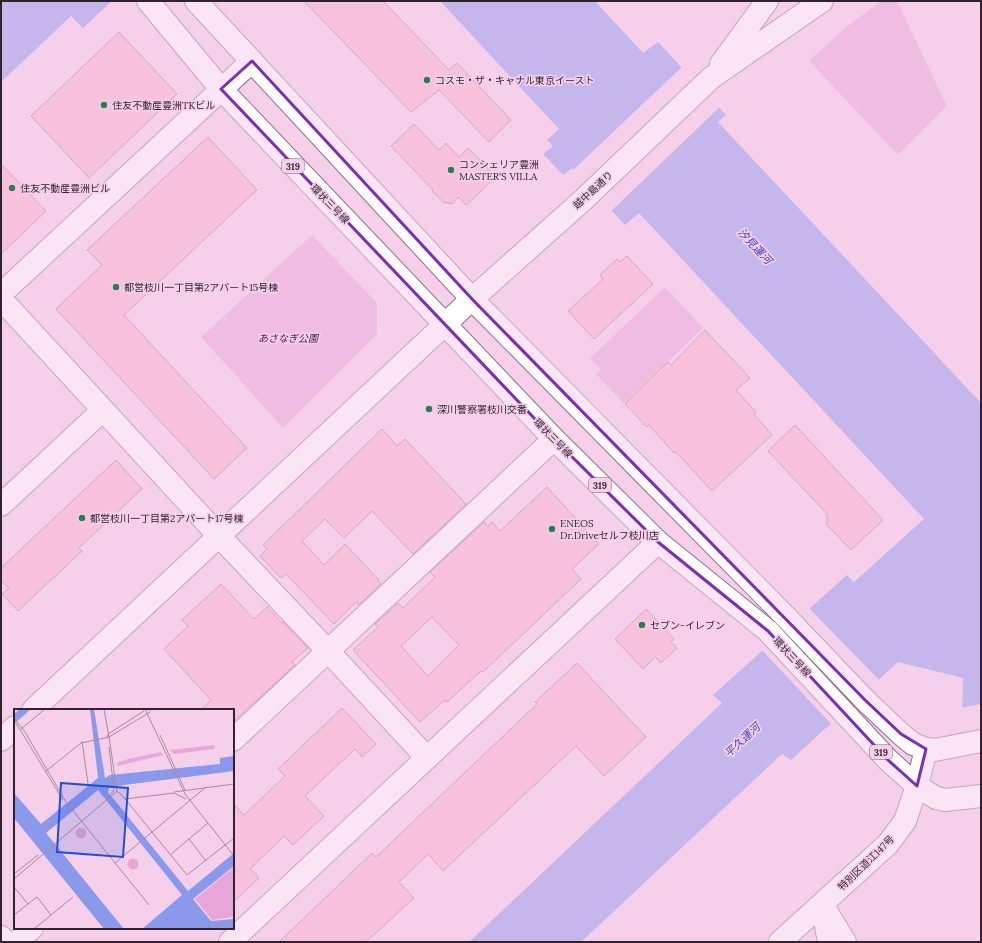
<svg xmlns="http://www.w3.org/2000/svg" width="982" height="943" viewBox="0 0 982 943" font-family="Lora,'Noto Sans JP',serif">
  <style>
    .green { fill: #e8a7d8 }
    .water { fill: #8b99ed }
    .pier { fill: #f6d0eb }
    .building { fill: #fbb0cb; stroke: #a67d8b; fill-rule: evenodd }
    .lines { fill: none; stroke-linecap: round; stroke-linejoin: round }
    .street-casing { stroke: #927089; stroke-width: 24 }
    .secondary-casing { stroke: #927089; stroke-width: 24 }
    .primary-casing { stroke: #927089; stroke-width: 24 }
    .highway-casing { stroke: #927089; stroke-width: 24 }
    .street { stroke: #fff; stroke-width: 22 }
    .secondary { stroke: #fff; stroke-width: 22 }
    .primary { stroke: #fff; stroke-width: 22 }
    .highway { stroke: #fff; stroke-width: 22 }
    .marked { fill: none; stroke: #7b2cbf; stroke-width: 3; stroke-linejoin: round }
    .poi-dot { fill: #297e50; stroke: #f6d0eb; stroke-width: 1.5 }
    .labels { text-anchor: middle; dominant-baseline: central; stroke-width: 3.5; stroke-linejoin: round; paint-order: stroke }
    .shield { fill: #f6d0eb; stroke: #6c5766; stroke-width: 1 }
    .shield-label { font-size: 9px; font-weight: bold; fill: #31232d }
    .poi-label { font-size: 10px; fill: #31232d; stroke: #f6d0eb; text-anchor: start }
    .street-label { font-size: 10px; fill: #31232d; stroke: #f6d0eb }
    .park-label { font-size: 10px; font-style: italic; fill: #521547; stroke: #f6d0eb }
    .water-label { font-size: 11px; font-style: italic; fill: #4243bc; stroke: #f6d0eb }
    .inset-road { fill: none; stroke: #a78b9f; stroke-width: 1 }
    .view { fill: #1d4ed8; fill-opacity: 0.15; stroke: #1d4ed8; stroke-width: 2 }
    .inset-edge { fill: none; stroke: #31232d; stroke-width: 2 }
  </style>
  <rect width="100%" height="100%" fill="#f6d0eb"/>
  <g class="green">
    <path d="M881,1H897L947,106L898,155L809,61L845,28Z"/>
    <path d="M312,235L377,303V334L283,428L201,337Z"/>
    <path d="M665,287L703,328L624,404L596,374L601,369L590,358Z"/>
  </g>
  <g class="water">
    <path d="M1,1H112L83,28L71,16L1,82Z"/>
    <path d="M440,1H595L643,53L658,42L726,115L718,122L981,403V803L962,717L963,678L898,662L791,760L782,754L581,942H469L722,703L713,695L847,575L854,582L924,519L639,213L625,225L572,168L563,175L543,154L553,146L547,140L559,129Z"/>
  </g>
  <g class="pier">
    <path d="M683,66L721,106L610,212L572,171Z"/>
    <path d="M808,607L880,681L832,725L761,649Z"/>
    <path d="M981,704V805L979,803L960,717V708Z"/>
  </g>
  <g class="building">
    <path d="M304,1H383L449,70L457,63L511,120L489,142L439,90L411,112Z"/>
    <path d="M119,32L177,94L89,178L31,116Z"/>
    <path d="M414,124L439,150L446,143L459,157L468,148L496,177L466,205L458,197L452,204L443,202L432,191L433,190L391,146Z"/>
    <path d="M208,137L257,190L124,315L247,448L214,479L56,309L102,265L87,250Z"/>
    <path d="M1,164L46,211L1,254Z"/>
    <path d="M627,256L653,284L594,339L568,311L603,279L600,275L617,259L620,262Z"/>
    <path d="M705,330L750,378L736,390L756,412L754,414L772,435L712,491L676,452L674,453L649,425L647,427L625,404L668,362L671,365Z"/>
    <path d="M795,425L883,520L851,550L827,525V514L768,451Z"/>
    <path d="M382,429L397,446L405,439L466,504L413,554L372,511L344,538L325,519L302,541L324,565L345,544L379,580L378,581L381,584L359,605L357,601L334,624L286,574L281,578L260,556L267,549L263,545Z"/>
    <path d="M116,460L142,489L79,548L82,551L18,611L2,594L9,588L1,580V568Z"/>
    <path d="M547,487L599,544L572,569L581,579L483,672L481,671L447,702L445,700L420,722L353,650L378,627L375,624L398,603L403,608L435,577L430,572L484,522L488,527L492,522L500,531ZM432,617L459,645L428,676L401,646Z"/>
    <path d="M221,584L254,619L267,607L282,623L283,622L308,648L292,662L295,665L233,722V710H201L211,700L164,649L188,626L182,620Z"/>
    <path d="M646,609L674,639L671,642L677,648L661,663L655,657L643,669L615,639Z"/>
    <path d="M577,663L646,737L604,776L576,746L443,871L428,854L399,882L414,898L366,942H279L372,853L376,857L537,704L535,702Z"/>
    <path d="M342,708L376,744L362,757L355,749L305,796L324,816L293,845L284,836L250,869L259,878L233,902V803L244,815L285,776L278,769Z"/>
  </g>
  <g class="lines">
    <defs>
      <g id="street">
        <path d="M1,294L252,61"/>
        <path d="M1,299L220,537L328,651L427,758"/>
        <path d="M1,505L103,410"/>
        <path d="M233,740L554,439"/>
        <path d="M17,942L32,928"/>
        <path d="M230,942L658,542"/>
      </g>
      <g id="secondary">
        <path d="M721,64L767,1"/>
        <path d="M33,710L472,299L582,201L711,78L822,1"/>
        <path d="M1,740L15,727"/>
        <path d="M823,906L845,942"/>
        <path d="M1,937L6,942"/>
        <path d="M780,942L888,844L905,821L917,786L926,749"/>
      </g>
      <g id="primary">
        <path d="M148,1L221,89L554,439L658,542L768,631L888,760L917,786L936,798L945,800L981,796"/>
        <path d="M196,1L472,299L785,616L865,700L901,734L913,744L926,749L935,750L981,741"/>
      </g>
      <path id="highway" d="M822,905L829,942"/>
    </defs>
    <use href="#street" class="street-casing"/>
    <use href="#secondary" class="secondary-casing"/>
    <use href="#primary" class="primary-casing"/>
    <use href="#highway" class="highway-casing"/>
    <use href="#street" class="street"/>
    <use href="#secondary" class="secondary"/>
    <use href="#primary" class="primary"/>
    <use href="#highway" class="highway"/>
  </g>
  <path d="M0 0H982V943H0ZM252,61L472,299L865,700L901,734L926,749L917,786L888,760L768,631L658,542L554,439L221,89Z" fill="#f6d0eb" fill-opacity=".55" fill-rule="evenodd"/>
  <path class="marked" d="M252,61L472,299L865,700L901,734L926,749L917,786L888,760L768,631L658,542L554,439L221,89Z"/>
  <g class="poi-dot">
    <circle cx="427" cy="80" r="4"/>
    <circle cx="104" cy="105" r="4"/>
    <circle cx="451" cy="170" r="4"/>
    <circle cx="12" cy="188" r="4"/>
    <circle cx="116" cy="287" r="4"/>
    <circle cx="429" cy="409" r="4"/>
    <circle cx="82" cy="518" r="4"/>
    <circle cx="552" cy="529" r="4"/>
    <circle cx="642" cy="625" r="4"/>
  </g>
  <g class="labels">
    <g class="shield">
      <rect x="282" y="159" width="22" height="14" rx="3"/>
      <rect x="589" y="478" width="22" height="14" rx="3"/>
      <rect x="870" y="745" width="22" height="14" rx="3"/>
    </g>
    <g class="shield-label">
      <text x="293" y="166">319</text>
      <text x="600" y="485">319</text>
      <text x="881" y="752">319</text>
    </g>
    <g class="poi-label">
      <text x="435" y="80">コスモ・ザ・キャナル東京イースト</text>
      <text x="112" y="105">住友不動産豊洲TKビル</text>
      <text x="459" y="164">コンシェリア豊洲<tspan x="459" dy="12">MASTER'S VILLA</tspan></text>
      <text x="20" y="188">住友不動産豊洲ビル</text>
      <text x="124" y="287">都営枝川一丁目第2アパート15号棟</text>
      <text x="437" y="409">深川警察署枝川交番</text>
      <text x="90" y="518">都営枝川一丁目第2アパート17号棟</text>
      <text x="560" y="523">ENEOS<tspan x="560" dy="12">Dr.Driveセルフ枝川店</tspan></text>
      <text x="650" y="625">セブン-イレブン</text>
    </g>
    <g class="street-label">
      <text transform="translate(593 190) rotate(-43)">越中島通り</text>
      <text transform="translate(330 204) rotate(46)">環状三号線</text>
      <text transform="translate(553 438) rotate(46)">環状三号線</text>
      <text transform="translate(792 657) rotate(47)">環状三号線</text>
      <text transform="translate(866 863) rotate(-44)">特別区道江147号</text>
    </g>
    <g class="park-label">
      <text x="288" y="338">あさなぎ公園</text>
    </g>
    <g class="water-label">
      <text transform="translate(755 246) rotate(47)">汐見運河</text>
      <text transform="translate(742 740) rotate(-43)">平久運河</text>
    </g>
  </g>
  <g transform="translate(14 709)">
    <rect width="220" height="220" fill="#f6d0eb"/>
    <path d="M200,36L201,40L160,45L156,41ZM147,43L149,46L103,57V54L114,50ZM61.5 124a5.5 5.5 0 1 1 11 0a5.5 5.5 0 1 1-11 0ZM113.5 155a5.5 5.5 0 1 1 11 0a5.5 5.5 0 1 1-11 0ZM220,158V208L198,211L181,190Z" fill="#e8a7d8"/>
    <path d="M6,0H17L0,15V5ZM76,0H80L91,69L96,66L206,55V49L220,47V62L110,76L95,79L94,83L174,182L220,144V157L179,190L197,212L220,210V220H128L168,186L84,81L32,124L110,220H90L0,109V84L27,115L84,69Z" fill="#8b99ed"/>
    <path class="inset-road" d="M131,0L171,85L220,147M135,1L147,0M0,9L11,23L52,93L135,196M2,14L49,91M7,20L31,0M146,26L171,81M93,29L94,25L130,2M68,32L74,75M95,38L100,81L97,85M31,63L67,34L95,28L90,0M102,82L107,85L173,166L220,129M160,83L220,75M111,90L160,84L172,90M175,130L192,152M156,146L194,114M101,154L192,78M0,165L24,146M0,170L103,82L95,28L136,3M0,178L14,195M0,206L23,188L37,206M20,220L59,188"/>
    <path class="view" d="M47,74L114,79L109,148L43,143Z"/>
    <rect width="220" height="220" class="inset-edge"/>
  </g>
  <rect width="982" height="943" fill="none" stroke="#31232d" stroke-width="4"/>
</svg>
